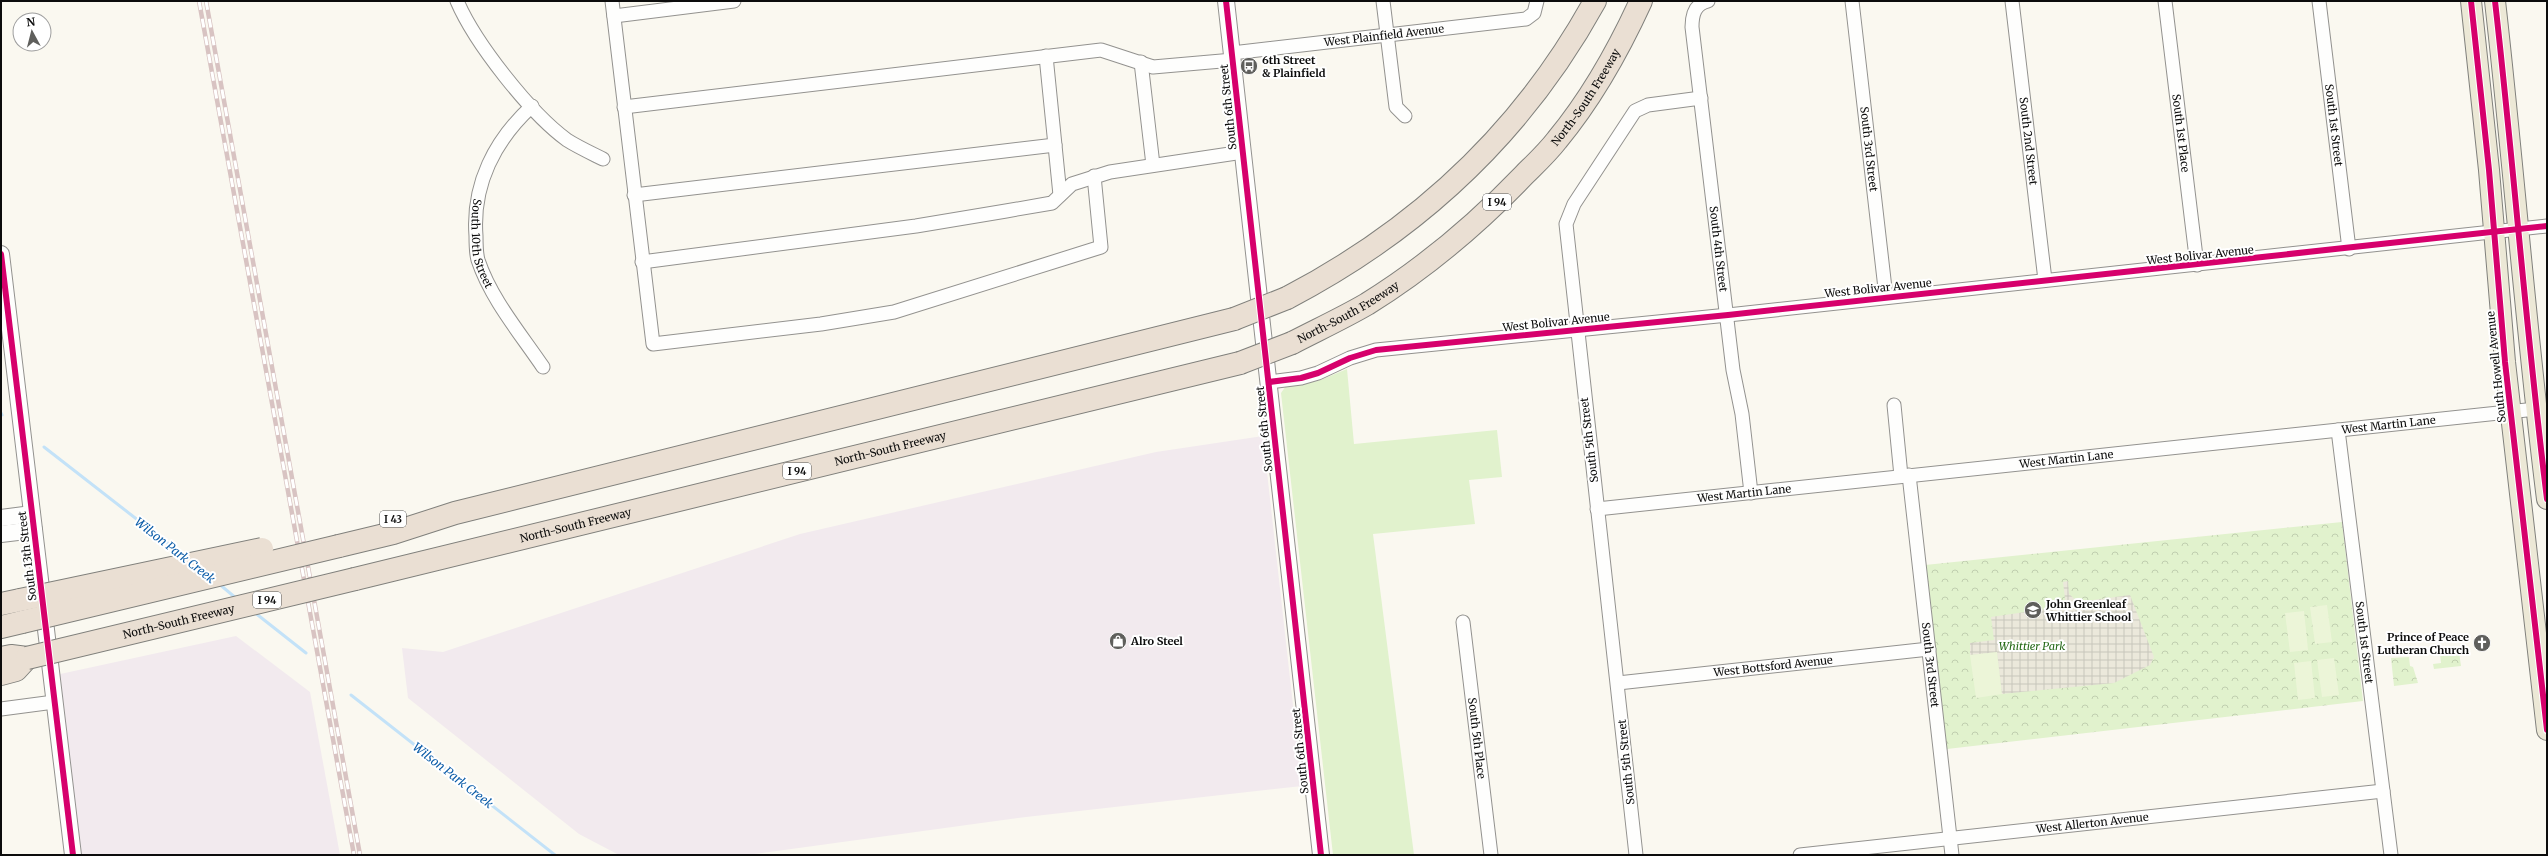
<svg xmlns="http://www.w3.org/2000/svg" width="2548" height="856" viewBox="0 0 2548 856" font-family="Merriweather,serif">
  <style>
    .industrial { fill: #f2eaee }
    .grass { fill: #e1f2cd }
    .park { fill: url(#park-crowns) }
    .pitch { fill: #ecf5d8 }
    .plaza { fill: url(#plaza-grid) }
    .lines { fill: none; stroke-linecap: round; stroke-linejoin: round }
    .stream { stroke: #c3e2f8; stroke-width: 3 }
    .minor-casing { stroke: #93928f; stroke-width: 15 }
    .tertiary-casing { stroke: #93928f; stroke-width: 18 }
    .primary-casing { stroke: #80807c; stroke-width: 22 }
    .motorway-casing { stroke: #80807c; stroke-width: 24 }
    .minor { stroke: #fefefd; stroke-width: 13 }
    .tertiary { stroke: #fefefd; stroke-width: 16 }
    .primary { stroke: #ece8d6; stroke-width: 20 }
    .motorway { stroke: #eadfd3; stroke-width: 22 }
    .rail-casing { stroke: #d8c3c2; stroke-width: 4.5 }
    .rail { stroke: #fff; stroke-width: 3; stroke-dasharray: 9; stroke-linecap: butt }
    .motorway-bridge-casing { stroke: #80807c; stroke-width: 24; stroke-linecap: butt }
    .motorway-bridge { stroke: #eadfd3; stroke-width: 22 }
    .cycleway-casing { stroke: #fff; stroke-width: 8 }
    .cycleway { stroke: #d6006c; stroke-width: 6 }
    .labels { text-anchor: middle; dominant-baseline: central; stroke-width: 4; stroke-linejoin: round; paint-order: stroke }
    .shield { fill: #fff; stroke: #555; stroke-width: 1 }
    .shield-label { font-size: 10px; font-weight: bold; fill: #0c0c0c }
    .street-label { font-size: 11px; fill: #0c0c0c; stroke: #fff }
    .poi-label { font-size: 11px; font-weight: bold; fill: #0c0c0c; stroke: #fff; text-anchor: start }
    .park-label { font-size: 11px; font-style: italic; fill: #246917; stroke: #fff }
    .water-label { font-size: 12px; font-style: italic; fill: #0b5ca8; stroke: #fff }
  </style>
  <defs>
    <pattern id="park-crowns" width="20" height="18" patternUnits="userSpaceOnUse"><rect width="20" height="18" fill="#e1f2cd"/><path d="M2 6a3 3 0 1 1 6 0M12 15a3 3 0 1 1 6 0" fill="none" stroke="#c0ceaf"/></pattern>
    <pattern id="plaza-grid" width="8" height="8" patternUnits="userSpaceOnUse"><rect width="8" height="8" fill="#ebe8db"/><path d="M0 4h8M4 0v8" fill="none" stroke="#c8c6bb"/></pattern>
  </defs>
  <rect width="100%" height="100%" fill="#faf8f0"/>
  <g class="industrial">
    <path d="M1263,436L1302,786L1026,817L747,855H619L579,834L408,698L402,648L443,652L800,534L1156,452Z"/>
    <path d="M236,636L310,692L340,855H73L51,676Z"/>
  </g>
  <path class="grass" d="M1347,369L1354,444L1497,430L1502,477L1469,480L1475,524L1373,534L1414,855H1333L1281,393L1286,386L1318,381Z"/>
  <g class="park">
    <path d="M2342,522L2363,701L1947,749L1925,565Z"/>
    <path d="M2459,652L2461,666L2434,669L2433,664L2441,663L2440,654Z"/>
    <path d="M2409,657L2410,666L2413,667L2418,683L2394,686L2391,658Z"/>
  </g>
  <g class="pitch">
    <path d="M2327,605L2332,642L2315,644L2310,607Z"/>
    <path d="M2304,611L2308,650L2290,652L2285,613Z"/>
    <path d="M1997,652L2002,694L1976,698L1970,655Z"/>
    <path d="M2334,658L2339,695L2322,697L2317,660Z"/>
    <path d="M2311,661L2315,698L2298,700L2294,663Z"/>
  </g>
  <path class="plaza" d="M2068,581L2069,594L2078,602L2130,595L2154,657L2150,665L2114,683L2002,694L1997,652L1970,655V643L1994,640L1991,617L2066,606L2063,582Z"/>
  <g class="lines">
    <g class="stream">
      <path d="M1,413L2,415"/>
      <path d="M44,447L184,556"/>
      <path d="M218,583L237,599"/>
      <path d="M254,612L306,653"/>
      <path d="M351,695L555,855"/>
    </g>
    <defs>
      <g id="minor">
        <path d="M457,1C475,43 530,113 567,140C578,147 591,153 603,159"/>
        <path d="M612,1L653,344L821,324L894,312L1101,247L1094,176"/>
        <path d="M1383,1L1396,107L1405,116"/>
        <path id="s1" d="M1708,1C1695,4 1692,14 1692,27L1733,370L1742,414L1751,493"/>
        <path id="s2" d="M1852,1L1886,297"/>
        <path id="s3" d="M2012,1L2045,280"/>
        <path id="s4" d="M2165,1L2197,265"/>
        <path id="s5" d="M2319,1L2349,249"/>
        <path d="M614,16L734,1"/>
        <path id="s6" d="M1232,53L1526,19L1534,13L1537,1"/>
        <path d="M1046,56L1060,195"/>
        <path d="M1141,62L1153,165"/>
        <path id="s7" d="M532,106C495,140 472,184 476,236C476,243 476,253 478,260C491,299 520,333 543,367"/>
        <path d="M624,107L1101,50L1153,67L1233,60"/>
        <path d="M634,195L1055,145"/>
        <path d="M642,262L916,226L1006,211L1052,203L1072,184L1110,172L1243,152"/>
        <path d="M1269,382L1301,378L1318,373L1350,358L1376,350L1728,315L2547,226"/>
        <path d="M1894,405L1901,476"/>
        <path id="s8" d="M2338,430L2391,855"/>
        <path id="s9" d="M1909,475L1952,855"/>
        <path id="s10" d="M1597,509L2536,409"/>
        <path id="s11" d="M1463,622L1491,855"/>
        <path id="s12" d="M1618,683L1929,649"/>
        <path d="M1,709L54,702"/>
        <path d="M1636,855L1566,224L1574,204L1635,111L1648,105L1701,98"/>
        <path id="s13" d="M1800,855L2383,791"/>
      </g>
      <g id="tertiary">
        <path d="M1226,1L1321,855"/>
        <path d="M1,254L73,855"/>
        <path d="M1,518L32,514"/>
        <path d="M1,534L34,530"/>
      </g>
      <g id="primary">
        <path d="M2471,1L2489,170L2505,362L2547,730"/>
        <path d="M2495,1C2514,167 2526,333 2547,499"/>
      </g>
      <g id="motorway">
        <path d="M1287,298C1419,229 1523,132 1595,1"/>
        <path id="s14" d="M1292,343C1317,330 1343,318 1367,304C1425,268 1477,224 1524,175C1535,164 1547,153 1557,140C1591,99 1619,49 1641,1"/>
        <path d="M339,546L393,533L455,513L1234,319"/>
        <path id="s15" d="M355,579L1240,363"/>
        <path d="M1,604L20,600"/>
        <path d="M1,627L22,622"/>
        <path d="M1,658L11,656L27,658"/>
        <path d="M1,674L16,670L27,658"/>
      </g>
    </defs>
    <use href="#minor" class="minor-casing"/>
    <use href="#tertiary" class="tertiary-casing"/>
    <use href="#primary" class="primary-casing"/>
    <use href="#motorway" class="motorway-casing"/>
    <use href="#minor" class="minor"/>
    <use href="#tertiary" class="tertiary"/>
    <use href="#primary" class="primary"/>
    <use href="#motorway" class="motorway"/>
    <defs>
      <g id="rail">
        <path d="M199,1L354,855"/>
        <path d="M206,1L360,855"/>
      </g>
    </defs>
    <use href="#rail" class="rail-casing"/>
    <use href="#rail" class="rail"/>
    <defs>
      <g id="motorway-bridge">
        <path d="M1234,319L1287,298"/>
        <path d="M1240,363L1292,343"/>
        <path d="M20,600L262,549"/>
        <path d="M22,622L339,546"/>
        <path id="s16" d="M27,658L355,579"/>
      </g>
    </defs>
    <use href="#motorway-bridge" class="motorway-bridge-casing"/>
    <use href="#motorway-bridge" class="motorway-bridge"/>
    <defs>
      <g id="cycleway">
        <path d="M1226,1L1321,855"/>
        <path d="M2471,1L2489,170L2505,362L2547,730"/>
        <path d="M2495,1C2514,167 2526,333 2547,499"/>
        <path d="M1,254L73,855"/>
        <path d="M1269,382L1301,378L1318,373L1350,358L1376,350L1728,315L2547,226"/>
      </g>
    </defs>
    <use href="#cycleway" class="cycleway-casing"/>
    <use href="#cycleway" class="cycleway"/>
  </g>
  <defs>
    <symbol id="bus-disc" viewBox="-11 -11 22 22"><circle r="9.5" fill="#5f5f5c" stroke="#fff"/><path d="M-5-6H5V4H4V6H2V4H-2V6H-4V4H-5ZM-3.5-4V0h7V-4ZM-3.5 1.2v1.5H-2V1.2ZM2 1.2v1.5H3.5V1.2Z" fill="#fff"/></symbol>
    <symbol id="school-disc" viewBox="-11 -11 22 22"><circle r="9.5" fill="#5f5f5c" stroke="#fff"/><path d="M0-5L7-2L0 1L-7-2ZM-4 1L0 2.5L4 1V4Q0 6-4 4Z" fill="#fff"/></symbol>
    <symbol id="shop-disc" viewBox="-11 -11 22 22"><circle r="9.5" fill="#5f5f5c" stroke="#fff"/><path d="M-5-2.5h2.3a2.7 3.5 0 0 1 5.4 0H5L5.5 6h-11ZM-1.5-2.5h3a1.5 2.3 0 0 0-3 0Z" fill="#fff"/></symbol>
    <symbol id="church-disc" viewBox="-11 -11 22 22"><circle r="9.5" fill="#5f5f5c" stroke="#fff"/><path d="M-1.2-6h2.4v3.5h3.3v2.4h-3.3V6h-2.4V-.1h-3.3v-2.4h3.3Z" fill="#fff"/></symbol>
  </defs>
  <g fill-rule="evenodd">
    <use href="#bus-disc" x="1239" y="56" width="20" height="20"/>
    <use href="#school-disc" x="2023" y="600" width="20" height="20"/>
    <use href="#shop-disc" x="1108" y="631" width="20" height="20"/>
    <use href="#church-disc" x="2472" y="633" width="20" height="20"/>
  </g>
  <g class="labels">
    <g class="shield">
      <rect x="1483" y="194" width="28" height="16" rx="3"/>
      <rect x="783" y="463" width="28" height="16" rx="3"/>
      <rect x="380" y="511" width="26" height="16" rx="3"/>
      <rect x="253" y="592" width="28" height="16" rx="3"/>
    </g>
    <g class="shield-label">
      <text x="1497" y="202">I 94</text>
      <text x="797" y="471">I 94</text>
      <text x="393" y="519">I 43</text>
      <text x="267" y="600">I 94</text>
    </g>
    <g class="street-label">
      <text stroke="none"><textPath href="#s6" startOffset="153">West Plainfield Avenue</textPath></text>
      <text stroke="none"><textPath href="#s14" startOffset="388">North-South Freeway</textPath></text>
      <text transform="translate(1228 107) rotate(-96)">South 6th Street</text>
      <text stroke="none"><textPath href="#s5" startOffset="125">South 1st Street</textPath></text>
      <text stroke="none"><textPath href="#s4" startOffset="133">South 1st Place</textPath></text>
      <text stroke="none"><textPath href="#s3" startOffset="141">South 2nd Street</textPath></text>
      <text stroke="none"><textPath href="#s2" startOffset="149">South 3rd Street</textPath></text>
      <text stroke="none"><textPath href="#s7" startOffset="155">South 10th Street</textPath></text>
      <text stroke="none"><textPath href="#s1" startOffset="257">South 4th Street</textPath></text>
      <text transform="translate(2200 255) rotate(-6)">West Bolivar Avenue</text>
      <text transform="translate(1878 288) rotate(-6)">West Bolivar Avenue</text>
      <text stroke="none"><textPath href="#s14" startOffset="64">North-South Freeway</textPath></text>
      <text transform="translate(1556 322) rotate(-6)">West Bolivar Avenue</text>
      <text transform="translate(2496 367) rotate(-96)">South Howell Avenue</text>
      <text stroke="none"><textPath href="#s10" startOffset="796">West Martin Lane</textPath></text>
      <text transform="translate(1264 429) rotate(-96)">South 6th Street</text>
      <text transform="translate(1589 440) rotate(-97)">South 5th Street</text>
      <text stroke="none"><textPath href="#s15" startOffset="551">North-South Freeway</textPath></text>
      <text stroke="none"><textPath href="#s10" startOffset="472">West Martin Lane</textPath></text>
      <text stroke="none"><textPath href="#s10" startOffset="148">West Martin Lane</textPath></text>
      <text stroke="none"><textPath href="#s15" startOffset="227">North-South Freeway</textPath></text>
      <text transform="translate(27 556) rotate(-97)">South 13th Street</text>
      <text stroke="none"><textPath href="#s16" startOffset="156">North-South Freeway</textPath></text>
      <text stroke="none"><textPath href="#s8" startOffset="214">South 1st Street</textPath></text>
      <text stroke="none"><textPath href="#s9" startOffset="191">South 3rd Street</textPath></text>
      <text stroke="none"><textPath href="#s12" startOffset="156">West Bottsford Avenue</textPath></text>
      <text stroke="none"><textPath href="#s11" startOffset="117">South 5th Place</textPath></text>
      <text transform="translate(1300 751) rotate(-96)">South 6th Street</text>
      <text transform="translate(1626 762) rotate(-96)">South 5th Street</text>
      <text stroke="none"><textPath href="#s13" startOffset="294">West Allerton Avenue</textPath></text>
    </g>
    <g class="poi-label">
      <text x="1262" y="60">6th Street<tspan x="1262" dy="13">&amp; Plainfield</tspan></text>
      <text x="2046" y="604">John Greenleaf<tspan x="2046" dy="13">Whittier School</tspan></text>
      <text x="2469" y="637" text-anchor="end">Prince of Peace<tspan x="2469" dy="13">Lutheran Church</tspan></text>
      <text x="1131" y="641">Alro Steel</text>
    </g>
    <g class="park-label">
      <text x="2032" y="646">Whittier Park</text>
    </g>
    <g class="water-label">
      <text transform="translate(175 550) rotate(38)">Wilson Park Creek</text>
      <text transform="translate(453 775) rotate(38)">Wilson Park Creek</text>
    </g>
  </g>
  <rect width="2548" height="856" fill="none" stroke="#0c0c0c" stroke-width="4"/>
  <g transform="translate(32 32) rotate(353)"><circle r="19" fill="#ffffff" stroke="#9e9e9e"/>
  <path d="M0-3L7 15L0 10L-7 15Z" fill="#5f5f5c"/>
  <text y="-6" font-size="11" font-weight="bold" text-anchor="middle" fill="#0c0c0c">N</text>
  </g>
</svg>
